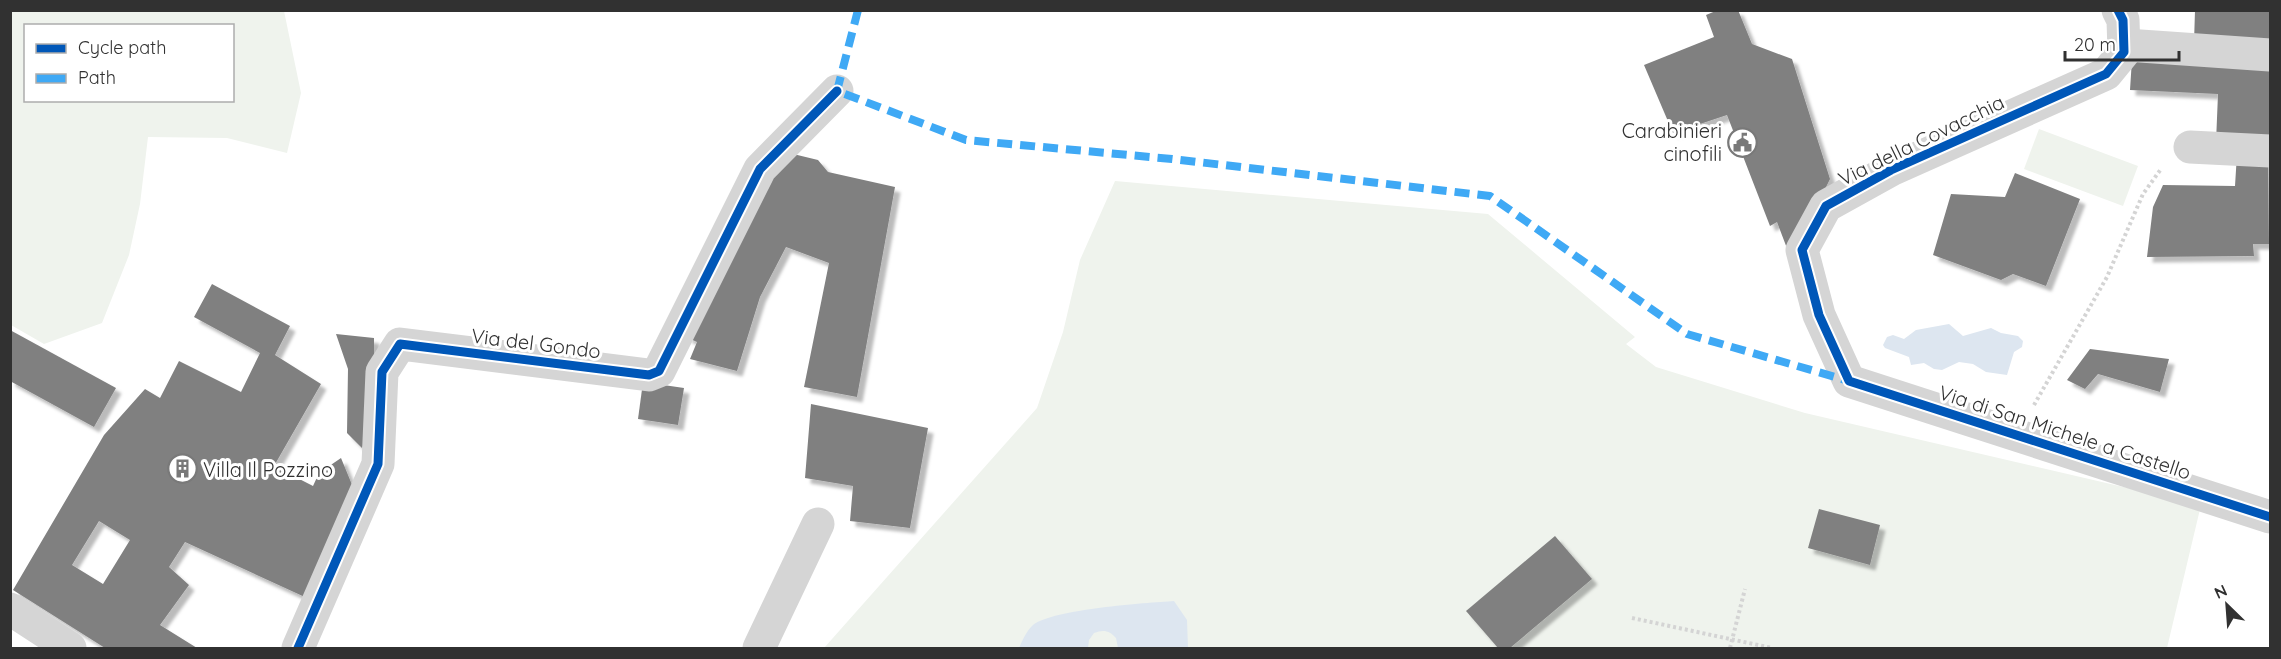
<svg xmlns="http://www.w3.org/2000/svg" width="2281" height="659" viewBox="0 0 2281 659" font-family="Quicksand,sans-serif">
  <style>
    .green { fill: #eff3ed; fill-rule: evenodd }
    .water { fill: #dde6f0 }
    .building { fill: #808080; fill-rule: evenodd; filter: url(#shadow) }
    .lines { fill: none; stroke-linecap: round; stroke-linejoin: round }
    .path { stroke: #d4d4d4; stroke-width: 4; stroke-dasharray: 3 3; stroke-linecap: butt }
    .minor { stroke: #d5d5d5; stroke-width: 33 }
    .quiet { stroke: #3fa9f5; stroke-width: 8; stroke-dasharray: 15 8; stroke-linecap: butt }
    .cycleway-casing { stroke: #fff; stroke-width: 13 }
    .cycleway { stroke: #0057b8; stroke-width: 9 }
    .labels { text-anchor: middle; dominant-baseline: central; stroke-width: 6; stroke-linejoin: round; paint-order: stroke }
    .poi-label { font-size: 20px; fill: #313131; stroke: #fff; text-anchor: end }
    .street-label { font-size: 20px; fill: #313131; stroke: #fff }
  </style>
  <defs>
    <filter id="shadow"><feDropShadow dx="5.5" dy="5.5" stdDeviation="1.5" flood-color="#0004"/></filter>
  </defs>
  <rect width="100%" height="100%" fill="#fff"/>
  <g class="green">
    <path d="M11,10L284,11L301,93L287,153L227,138L148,137L140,204L129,255L102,323L44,344L11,325ZM26,26H232V100H26Z"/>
    <path d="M2039,129L2138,166L2123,206L2024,169Z"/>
    <path d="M1115,181L1488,214L1635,337L1626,344L1656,367L1805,413L2201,505L2167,648H824L1037,408L1063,332L1080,260Z"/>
  </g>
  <g class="water">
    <path d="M1949,324L1963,336L1991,328L2001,333L2018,336L2023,341L2022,347L2014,352L2007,375L1986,372L1973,364L1959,362L1942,370L1934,369L1924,363L1911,365L1909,357L1885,348L1883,345L1887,337L1893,335L1904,339L1916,330Z"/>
    <path d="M1174,601L1187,620L1188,648H1118L1116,638C1110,631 1104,629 1094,633L1089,640L1088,648H1019C1022,641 1027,630 1033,625C1054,609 1145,603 1174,601Z"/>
  </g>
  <g class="building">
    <path d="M1718,10H1738L1752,44L1792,59L1830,179L1797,246L1788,251L1777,222L1770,226L1727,115L1673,133L1644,65L1714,37L1706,15Z"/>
    <path d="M2195,10H2270V46L2194,42Z"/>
    <path d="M2132,59L2270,65V144L2216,142L2218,94L2130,90Z"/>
    <path d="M785,152L818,160L828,172L895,187L857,397L804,387L829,263L786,247L760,297L737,371L690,359L697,342L686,337Z"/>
    <path d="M2237,154H2268L2269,244H2253L2254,256L2147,257L2153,207L2163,185L2235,186Z"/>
    <path d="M2015,173L2080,199L2046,286L2013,274L2001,280L1933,255L1951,194L2005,197Z"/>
    <path d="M212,284L290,326L275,355L321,384L274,466L313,486L319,473L341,458L355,492L307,598L185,542L169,567L189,585L160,625L197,648H105L13,590L104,435L145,389L160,398L179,361L241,392L260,353L194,317ZM99,521L130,540L103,584L72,565Z"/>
    <path d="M10,330L116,388L94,427L10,381Z"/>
    <path d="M336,334L374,338V416L362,448L347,433L348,369Z"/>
    <path d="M2090,349L2169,359L2160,392L2098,374L2085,389L2067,380Z"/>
    <path d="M643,382L684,388L678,425L638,419Z"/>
    <path d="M811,404L928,428L910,528L850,521L853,486L805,478Z"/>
    <path d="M1819,509L1880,525L1870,565L1808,548Z"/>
    <path d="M1555,536L1592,579L1510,648H1498L1466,611Z"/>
  </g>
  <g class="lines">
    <g class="path">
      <path d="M2034,405L2107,277L2143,194L2161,169"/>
      <path d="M1632,618L1772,648"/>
      <path d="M1730,648L1745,589"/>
    </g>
    <g class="minor">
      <path d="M2118,10L2123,20L2124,52L2106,74L1891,170L1826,206L1802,250L1819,315L1849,381L2270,517"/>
      <path d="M2126,45L2270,55"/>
      <path d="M2190,147L2270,151"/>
      <path d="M10,609L70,648"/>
      <path d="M298,648L378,464L382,372L400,344L649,375L659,371L760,169L837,91"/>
      <path d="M759,648L818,524"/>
    </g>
    <path class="quiet" d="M858,10L837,91L966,140L1172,159L1490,196L1687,334L1849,381"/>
    <defs>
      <g id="cycleway">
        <path d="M2118,10L2123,20L2124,52L2106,74L1891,170L1826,206L1802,250L1819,315L1849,381L2270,517"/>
        <path d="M298,648L378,464L382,372L400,344L649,375L659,371L760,169L837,91"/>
      </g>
    </defs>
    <use href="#cycleway" class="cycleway-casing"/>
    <use href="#cycleway" class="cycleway"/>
  </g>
  <defs>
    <symbol id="civic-ring" viewBox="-11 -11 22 22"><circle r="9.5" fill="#fff" stroke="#797979" stroke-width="1.5"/><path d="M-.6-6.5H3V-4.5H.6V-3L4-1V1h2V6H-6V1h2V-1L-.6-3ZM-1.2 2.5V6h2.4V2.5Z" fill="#797979"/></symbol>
    <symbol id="building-ring" viewBox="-11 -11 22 22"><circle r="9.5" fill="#fff" stroke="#797979" stroke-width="1.5"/><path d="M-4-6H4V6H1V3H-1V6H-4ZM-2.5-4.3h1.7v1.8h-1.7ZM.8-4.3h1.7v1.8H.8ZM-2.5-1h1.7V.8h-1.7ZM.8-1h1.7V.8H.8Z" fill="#797979"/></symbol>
  </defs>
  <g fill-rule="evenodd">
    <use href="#civic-ring" x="1726" y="126" width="33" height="33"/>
    <use href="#building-ring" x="166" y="452" width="33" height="33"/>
  </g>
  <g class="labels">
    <g class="poi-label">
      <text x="1722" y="130">Carabinieri<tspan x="1722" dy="23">cinofili</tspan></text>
      <text x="203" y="469" text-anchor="start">Villa Il Pozzino</text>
    </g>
    <g class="street-label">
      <text transform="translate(1921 140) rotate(-26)">Via della Covacchia</text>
      <text transform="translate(536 343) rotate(7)">Via del Gondo</text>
      <text transform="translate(2065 432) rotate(18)">Via di San Michele a Castello</text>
    </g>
  </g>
  <rect width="2281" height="659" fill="none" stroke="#313131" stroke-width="24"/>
  <rect x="24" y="24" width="210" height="78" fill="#ffffff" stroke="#adadad" stroke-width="1.5"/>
  <rect x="36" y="44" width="30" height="9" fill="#0057b8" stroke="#adadad" stroke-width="1.5"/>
  <text x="78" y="54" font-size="18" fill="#313131">Cycle path</text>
  <rect x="36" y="74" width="30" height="9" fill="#3fa9f5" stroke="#adadad" stroke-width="1.5"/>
  <text x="78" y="84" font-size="18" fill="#313131">Path</text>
  <g transform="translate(2227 605) rotate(335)" stroke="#ffffff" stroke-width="4.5" paint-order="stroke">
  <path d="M0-4.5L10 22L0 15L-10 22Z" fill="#313131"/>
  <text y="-9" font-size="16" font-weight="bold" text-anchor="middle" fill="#313131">N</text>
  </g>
  <path d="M2065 51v9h114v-9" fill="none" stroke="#313131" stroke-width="3"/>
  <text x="2074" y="51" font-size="18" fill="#313131" stroke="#ffffff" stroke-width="4.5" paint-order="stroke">20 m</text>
</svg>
